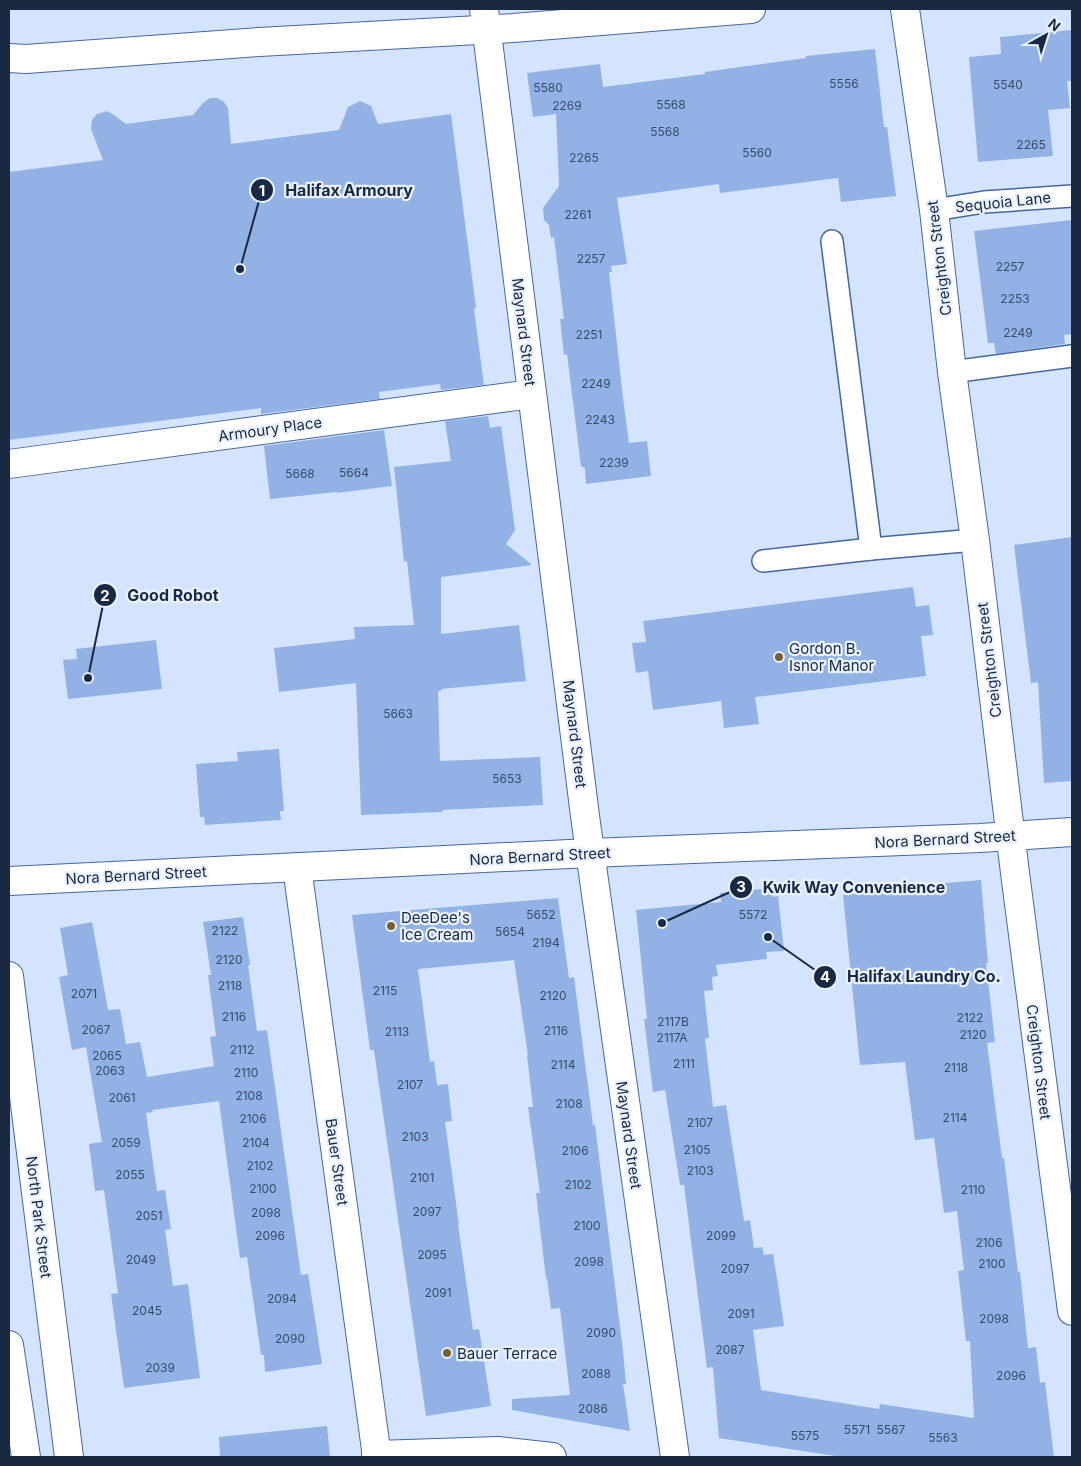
<svg xmlns="http://www.w3.org/2000/svg" width="1081" height="1466" viewBox="0 0 1081 1466" font-family="Inter,sans-serif">
  <style>
    .building { fill: #92b2e6 }
    .lines { fill: none; stroke-linecap: round; stroke-linejoin: round }
    .lane-casing { stroke: #4567a0; stroke-width: 24 }
    .street-casing { stroke: #4567a0; stroke-width: 30 }
    .secondary-casing { stroke: #4567a0; stroke-width: 30 }
    .lane { stroke: #fff; stroke-width: 21 }
    .street { stroke: #fff; stroke-width: 28 }
    .secondary { stroke: #fff; stroke-width: 28 }
    .poi-dot { fill: #7a6031; stroke: #e9f1fe; stroke-width: 2 }
    .labels { text-anchor: middle; dominant-baseline: central; stroke-width: 4.5; stroke-linejoin: round; paint-order: stroke }
    .number-label { font-size: 12px; fill: #384b6b }
    .street-label { font-size: 15px; fill: #1a2942; stroke: #e9f1fe }
    .poi-label { font-size: 15px; fill: #1a2942; stroke: #e9f1fe; text-anchor: start }
    .leader { fill: none; stroke: #1a2942; stroke-width: 2 }
    .callout-dot { fill: #1a2942; stroke: #e9f1fe; stroke-width: 2 }
    .mark-label { font-size: 15px; text-anchor: middle; font-weight: bold; fill: #fff }
    .callout-label { font-size: 16px; text-anchor: middle; font-weight: bold; fill: #1a2942; stroke: #e9f1fe; stroke-width: 4.5; stroke-linejoin: round; paint-order: stroke }
  </style>
  <rect width="100%" height="100%" fill="#d4e4ff"/>
  <g class="building">
    <path d="M1072,30V81H1067L1070,108L1048,110L1053,156L978,162L969,57L1001,54L1000,37Z"/>
    <path d="M875,49L884,127H887L896,196L841,202L838,178L720,193L719,184L617,198L627,264L611,266L612,272H609L623,398L629,443L647,441L651,476L586,484L585,468L581,466L567,354L564,355L560,319H564L554,237L551,238L549,225L544,220L543,208L559,186L556,114L533,117L527,73L600,64L603,87L705,74V72L806,58V56Z"/>
    <path d="M210,98H217L223,101L228,108L231,144L339,130L348,107L360,101L371,106L378,124L451,114L476,308L474,309L484,385L441,390L440,384L379,392L380,399L261,414V408L9,440V172L103,160L91,129L92,120L97,114L107,111L114,115L126,124L193,115L203,103Z"/>
    <path d="M1072,220V334L1064,335L1065,344L996,354L994,343H988L974,231Z"/>
    <path d="M488,416L490,428L501,426L510,492L515,530L506,544L532,565L441,577V634L519,625L526,681L441,689V691H438L440,761L540,757L543,805L442,810V812L361,815L356,683L279,692L274,648L355,639L354,627L414,625L407,561L404,562L394,467L451,461L445,421Z"/>
    <path d="M384,430L392,486L337,493V492L270,499L264,446Z"/>
    <path d="M1072,537V781L1044,783L1038,682L1031,683L1014,545Z"/>
    <path d="M913,587L916,607L929,605L933,635L921,636L926,676L755,697L759,724L724,728L721,701L653,710L648,671L636,673L632,643L646,642L643,621Z"/>
    <path d="M156,640L162,689L68,699L63,660L77,659L76,649Z"/>
    <path d="M279,749L284,811H280L281,820L205,825L204,817H200L196,764L238,761L237,752Z"/>
    <path d="M981,880L988,963H986L995,1042L987,1043L1002,1158H1004L1018,1272H1020L1028,1348L1036,1347L1040,1383L1045,1382L1054,1457H842L719,1438L713,1367L707,1368L684,1185H680L665,1090L653,1092L644,1019H647L636,910L721,902L720,893L772,888L773,897L778,896L784,951L766,952L767,959L716,965L718,976L712,977L713,990L704,991L709,1038L705,1039L713,1107L726,1105L744,1221L750,1220L754,1248L762,1247L764,1255L773,1254L779,1291L784,1326L753,1330L761,1390L879,1409L880,1404L974,1418L970,1341H966L958,1271L964,1270L957,1211L944,1213L934,1138L915,1140L905,1062L860,1065L843,895L901,889V887Z"/>
    <path d="M558,898L569,978L574,977L593,1125H595L623,1351L626,1384H623L630,1431L512,1410V1399L570,1395L560,1308L551,1309L547,1278L546,1279L536,1193H540L528,1107H533L527,1055H528L514,960L418,969L430,1062L434,1061L437,1085L448,1084L452,1121L445,1122L459,1225H458L473,1330L479,1329L491,1406L426,1416L374,1050H370L352,915Z"/>
    <path d="M243,917L250,965H248L257,1031L267,1030L301,1275L308,1274L322,1364L265,1372L264,1355H261L247,1257L240,1258L219,1101L152,1110L153,1112L146,1113L157,1191L165,1190L171,1229L165,1230L173,1286L188,1284L200,1378L124,1388L111,1294L118,1293L104,1190L95,1191L89,1144L102,1142L86,1047L72,1050L59,977L68,975L60,928L92,922L108,1010L120,1009L126,1044L140,1042L147,1077L214,1066L210,1037L216,1036L208,975H211L203,922Z"/>
    <path d="M327,1426L330,1457H220L219,1437Z"/>
  </g>
  <g class="lines">
    <defs>
      <g id="lane">
        <path d="M934,210L984,202L1072,196"/>
        <path d="M832,241L871,549L975,540"/>
        <path d="M952,372L1072,356"/>
        <path d="M763,561L871,549"/>
      </g>
      <g id="street">
        <path d="M484,9L585,816L675,1457"/>
        <path d="M905,9L934,210L952,372L975,540L1015,873L1072,1311"/>
        <path d="M9,58L26,59L259,42L513,28L751,9"/>
        <path d="M9,464L532,394"/>
        <path d="M297,867L377,1457"/>
        <path d="M376,1455L498,1451L552,1457"/>
      </g>
      <g id="secondary">
        <path d="M9,881L590,853L980,838L1072,832"/>
        <path d="M9,976L69,1457"/>
        <path d="M9,1345L26,1457"/>
      </g>
    </defs>
    <use href="#lane" class="lane-casing"/>
    <use href="#street" class="street-casing"/>
    <use href="#secondary" class="secondary-casing"/>
    <use href="#lane" class="lane"/>
    <use href="#street" class="street"/>
    <use href="#secondary" class="secondary"/>
  </g>
  <g class="poi-dot">
    <circle cx="779" cy="657" r="5"/>
    <circle cx="391" cy="926" r="5"/>
    <circle cx="447" cy="1353" r="5"/>
  </g>
  <g class="labels">
    <g class="number-label">
      <text x="844" y="83">5556</text>
      <text x="1008" y="84">5540</text>
      <text x="548" y="87">5580</text>
      <text x="671" y="104">5568</text>
      <text x="567" y="105">2269</text>
      <text x="665" y="131">5568</text>
      <text x="1031" y="144">2265</text>
      <text x="757" y="152">5560</text>
      <text x="584" y="157">2265</text>
      <text x="578" y="214">2261</text>
      <text x="591" y="258">2257</text>
      <text x="1010" y="266">2257</text>
      <text x="1015" y="298">2253</text>
      <text x="1018" y="332">2249</text>
      <text x="589" y="334">2251</text>
      <text x="596" y="383">2249</text>
      <text x="600" y="419">2243</text>
      <text x="614" y="462">2239</text>
      <text x="354" y="472">5664</text>
      <text x="300" y="473">5668</text>
      <text x="398" y="713">5663</text>
      <text x="507" y="778">5653</text>
      <text x="541" y="914">5652</text>
      <text x="753" y="914">5572</text>
      <text x="225" y="930">2122</text>
      <text x="510" y="931">5654</text>
      <text x="546" y="942">2194</text>
      <text x="229" y="959">2120</text>
      <text x="230" y="985">2118</text>
      <text x="385" y="990">2115</text>
      <text x="84" y="993">2071</text>
      <text x="553" y="995">2120</text>
      <text x="234" y="1016">2116</text>
      <text x="970" y="1017">2122</text>
      <text x="673" y="1021">2117B</text>
      <text x="96" y="1029">2067</text>
      <text x="556" y="1030">2116</text>
      <text x="397" y="1031">2113</text>
      <text x="973" y="1034">2120</text>
      <text x="672" y="1037">2117A</text>
      <text x="242" y="1049">2112</text>
      <text x="107" y="1055">2065</text>
      <text x="684" y="1063">2111</text>
      <text x="563" y="1064">2114</text>
      <text x="956" y="1067">2118</text>
      <text x="110" y="1070">2063</text>
      <text x="246" y="1072">2110</text>
      <text x="410" y="1084">2107</text>
      <text x="249" y="1095">2108</text>
      <text x="122" y="1097">2061</text>
      <text x="569" y="1103">2108</text>
      <text x="955" y="1117">2114</text>
      <text x="253" y="1118">2106</text>
      <text x="700" y="1122">2107</text>
      <text x="415" y="1136">2103</text>
      <text x="126" y="1142">2059</text>
      <text x="256" y="1142">2104</text>
      <text x="697" y="1149">2105</text>
      <text x="575" y="1150">2106</text>
      <text x="260" y="1165">2102</text>
      <text x="700" y="1170">2103</text>
      <text x="130" y="1174">2055</text>
      <text x="422" y="1177">2101</text>
      <text x="578" y="1184">2102</text>
      <text x="263" y="1188">2100</text>
      <text x="973" y="1189">2110</text>
      <text x="427" y="1211">2097</text>
      <text x="266" y="1212">2098</text>
      <text x="149" y="1215">2051</text>
      <text x="587" y="1225">2100</text>
      <text x="270" y="1235">2096</text>
      <text x="721" y="1235">2099</text>
      <text x="989" y="1242">2106</text>
      <text x="432" y="1254">2095</text>
      <text x="141" y="1259">2049</text>
      <text x="589" y="1261">2098</text>
      <text x="992" y="1263">2100</text>
      <text x="735" y="1268">2097</text>
      <text x="438" y="1292">2091</text>
      <text x="282" y="1298">2094</text>
      <text x="147" y="1310">2045</text>
      <text x="741" y="1313">2091</text>
      <text x="994" y="1318">2098</text>
      <text x="601" y="1332">2090</text>
      <text x="290" y="1338">2090</text>
      <text x="730" y="1349">2087</text>
      <text x="160" y="1367">2039</text>
      <text x="596" y="1373">2088</text>
      <text x="1011" y="1375">2096</text>
      <text x="593" y="1408">2086</text>
      <text x="857" y="1429">5571</text>
      <text x="891" y="1429">5567</text>
      <text x="805" y="1435">5575</text>
      <text x="943" y="1437">5563</text>
    </g>
    <g class="street-label">
      <text transform="translate(1003 202) rotate(-6)">Sequoia Lane</text>
      <text transform="translate(939 258) rotate(-97)">Creighton Street</text>
      <text transform="translate(524 332) rotate(83)">Maynard Street</text>
      <text transform="translate(270 429) rotate(-8)">Armoury Place</text>
      <text transform="translate(989 660) rotate(-97)">Creighton Street</text>
      <text transform="translate(575 734) rotate(83)">Maynard Street</text>
      <text transform="translate(945 839) rotate(-3)">Nora Bernard Street</text>
      <text transform="translate(540 856) rotate(-3)">Nora Bernard Street</text>
      <text transform="translate(136 875) rotate(-3)">Nora Bernard Street</text>
      <text transform="translate(1039 1062) rotate(83)">Creighton Street</text>
      <text transform="translate(629 1135) rotate(82)">Maynard Street</text>
      <text transform="translate(337 1162) rotate(82)">Bauer Street</text>
      <text transform="translate(39 1217) rotate(83)">North Park Street</text>
    </g>
    <g class="poi-label">
      <text x="789" y="648">Gordon B.<tspan x="789" dy="17">Isnor Manor</tspan></text>
      <text x="401" y="917">DeeDee's<tspan x="401" dy="17">Ice Cream</tspan></text>
      <text x="457" y="1353">Bauer Terrace</text>
    </g>
  </g>
  <path class="leader" d="M240 269L262 190M88 678L105 595M662 923L741 887M768 937L825 977"/>
  <g class="callout-dot">
    <circle cx="240" cy="269" r="5"/>
    <circle cx="88" cy="678" r="5"/>
    <circle cx="662" cy="923" r="5"/>
    <circle cx="768" cy="937" r="5"/>
    <circle cx="262" cy="190" r="12"/>
    <circle cx="105" cy="595" r="12"/>
    <circle cx="741" cy="887" r="12"/>
    <circle cx="825" cy="977" r="12"/>
  </g>
  <g class="mark-label">
    <text x="262" y="196">1</text>
    <text x="105" y="601">2</text>
    <text x="741" y="892">3</text>
    <text x="825" y="982">4</text>
  </g>
  <g class="callout-label">
    <text x="349" y="196">Halifax Armoury</text>
    <text x="173" y="601">Good Robot</text>
    <text x="854" y="893">Kwik Way Convenience</text>
    <text x="924" y="982">Halifax Laundry Co.</text>
  </g>
  <rect width="1081" height="1466" fill="none" stroke="#1a2942" stroke-width="20"/>
  <g transform="translate(1046 35) rotate(39)" stroke="#e9f1fe" stroke-width="4" paint-order="stroke">
  <path d="M0-4L9 19L0 12L-9 19Z" fill="#1a2942"/>
  <text y="-8" font-size="14" font-weight="bold" text-anchor="middle" fill="#1a2942">N</text>
  </g>
</svg>
